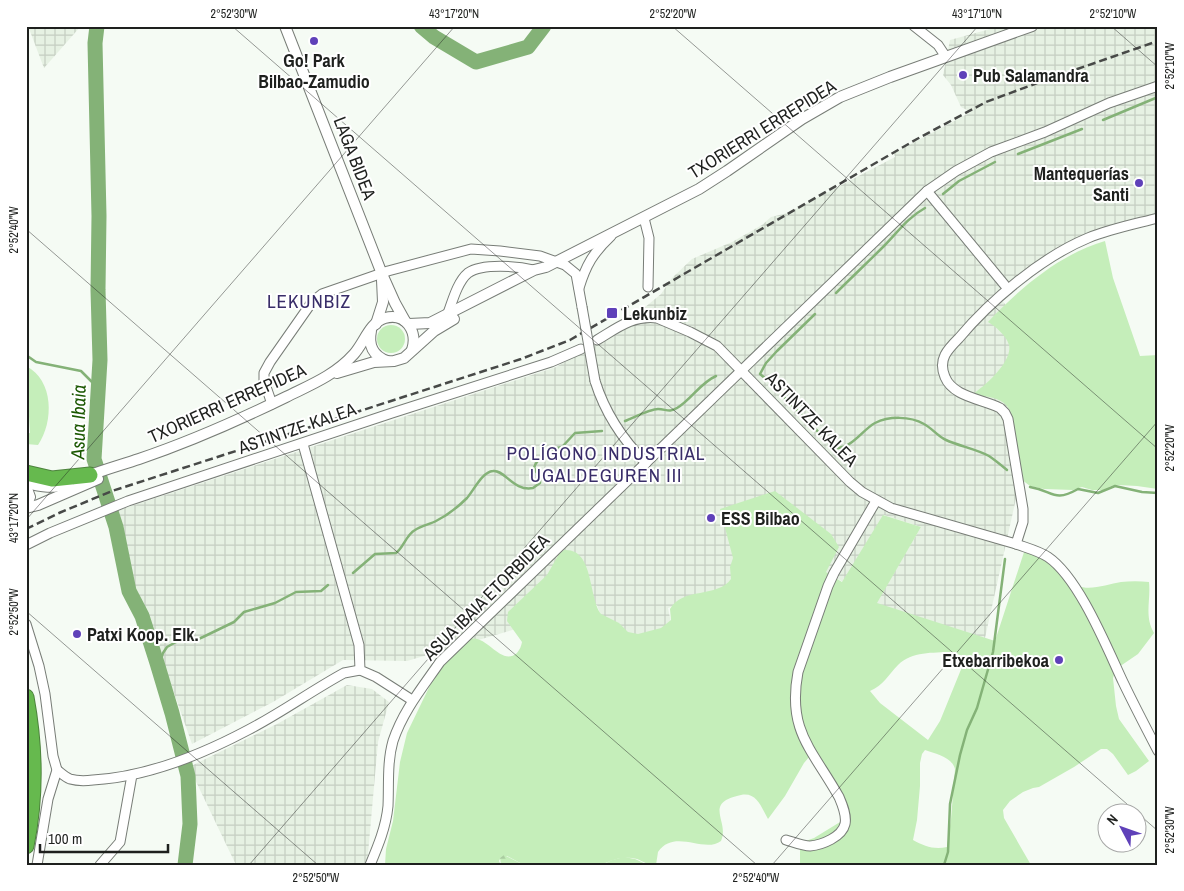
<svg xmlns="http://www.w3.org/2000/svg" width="1184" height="891" viewBox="0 0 1184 891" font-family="'Archivo Narrow',sans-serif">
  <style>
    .industrial { fill: url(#industrial-grid) }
    .green { fill: #c5eeba; fill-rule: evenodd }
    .forest { fill: url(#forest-firs) }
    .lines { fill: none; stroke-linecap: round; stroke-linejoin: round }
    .stream { stroke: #84b277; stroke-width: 2.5 }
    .river { stroke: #84b277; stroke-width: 15 }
    .minor-casing { stroke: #787d77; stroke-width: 11 }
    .tertiary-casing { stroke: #787d77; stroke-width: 12 }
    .motorway-casing { stroke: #4d833d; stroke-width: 17 }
    .minor { stroke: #fff; stroke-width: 9 }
    .tertiary { stroke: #fff; stroke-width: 10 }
    .motorway { stroke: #66b94e; stroke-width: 15 }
    .rail { stroke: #474947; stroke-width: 2.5; stroke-dasharray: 8 4; stroke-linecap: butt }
    .minor-bridge-casing { stroke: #787d77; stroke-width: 11; stroke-linecap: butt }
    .minor-bridge { stroke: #fff; stroke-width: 9 }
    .ticks { fill: none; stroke: #1e201e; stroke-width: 1; stroke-opacity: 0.45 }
    .poi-dot { fill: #5f41b9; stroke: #fff; stroke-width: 2 }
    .labels { text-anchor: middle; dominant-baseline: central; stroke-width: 4; stroke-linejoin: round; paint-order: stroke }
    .poi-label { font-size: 18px; font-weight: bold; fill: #1e201e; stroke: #fff; text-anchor: start }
    .street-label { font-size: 18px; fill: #1e201e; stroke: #fff }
    .neighbourhood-label { font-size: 19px; letter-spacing: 1px; fill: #392d69; stroke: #fff }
    .water-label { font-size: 19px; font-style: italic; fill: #1a5700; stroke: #fff }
    .neatline { fill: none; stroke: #1e201e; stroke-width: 2 }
    .ticks-label { font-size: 12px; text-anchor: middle; fill: #1e201e }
  </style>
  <defs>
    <pattern id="industrial-grid" width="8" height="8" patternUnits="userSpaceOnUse" patternTransform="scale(1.25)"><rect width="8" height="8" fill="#e6f1e3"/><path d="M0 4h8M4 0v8" fill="none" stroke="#c5cec2"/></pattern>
    <pattern id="forest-firs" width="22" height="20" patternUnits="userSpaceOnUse" patternTransform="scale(1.25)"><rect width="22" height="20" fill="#c5eeba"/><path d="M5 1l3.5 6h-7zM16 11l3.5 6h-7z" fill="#a9cc9f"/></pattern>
  </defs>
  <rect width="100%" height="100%" fill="#f5fbf4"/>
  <g class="industrial">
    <path d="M28,26H81L44,68Z"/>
    <path d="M1001,26H1158V213L1130,222L1044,258L996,293L1009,309L1019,485L985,638L899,616L876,603L921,527L884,515L843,582L826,572L798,561L668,608L673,632L611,648L597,605L407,661L343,660L273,702L192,744L160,653L128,578L118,524L113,512L556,367L610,336L661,294L672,278L692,259L732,242L762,225L771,217L788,213L895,157L894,153L971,112L961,107L951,85L943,75L950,40Z"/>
    <path d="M347,685L372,689L389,702L378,742L367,865H236L189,767L277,724Z"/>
  </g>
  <g class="green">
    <path d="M1105,241L1113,278L1140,356L1158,355V489L1137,486L1118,485L1111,486L1103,490H1092L1082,487L1073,490L1044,489L1030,486L1017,476C1016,458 1019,414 1004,403C996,397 983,396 973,394C985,386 1013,361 1009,345C1006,335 996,327 988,322C1020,288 1060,254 1105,241Z"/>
    <circle cx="391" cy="339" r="14"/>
    <path d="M26,366C54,380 54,422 38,445L26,444V433H30Z"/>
    <path d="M775,491L831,534L839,547L826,572L842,582L883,515L921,527L877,603L995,641L1026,546L1023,542C1040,543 1062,579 1078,586C1091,591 1108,584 1121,582C1130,581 1140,581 1149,582C1151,600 1144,616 1154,633L1138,654L1116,669L1113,678L1116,706L1119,719L1149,761L1136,771L1128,775L1113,754L1107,749H1101L1074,767L1039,787L1033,788L1023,792L1010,801L1003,810L1004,818L1031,865H800V843L814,838L845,819L846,803L828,769L818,756H810L804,763L785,796L768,819C761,807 757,792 741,795C702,803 730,821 721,841C704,854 675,828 658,852L656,865C648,865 644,862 637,859C626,856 612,859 602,865H524L507,856L501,857L499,861L501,865H385L386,849L393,821L400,762L407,733L435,675L442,664L470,639C487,634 501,667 517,653C520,649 521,647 522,642L507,621L508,612L547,575L559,554L564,550C594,548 588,596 601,614L619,623L628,632L638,634L661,628L671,620L670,609C682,587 718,598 731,579L730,567L733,558L720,509ZM951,652L960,655L963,661L962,667L940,721L928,740L880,703L870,691C884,685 888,675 898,665C912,651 933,653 951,652ZM925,750C936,754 952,757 955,769L951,819L947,847C934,850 924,846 913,840L917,820L920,786V763L922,754Z"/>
  </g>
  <g class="forest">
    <path d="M504,855L524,865H501L500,858Z"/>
    <path d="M624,857L635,859L648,865H602L612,860Z"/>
  </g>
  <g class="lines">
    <g class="stream">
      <path d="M1103,120L1158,97"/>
      <path d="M1018,154L1082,129"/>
      <path d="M943,194L959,181L995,162"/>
      <path d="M836,293C852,277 868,262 884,246C898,232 907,218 925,208"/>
      <path d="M26,355L36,362L81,371L99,389"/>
      <path d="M767,380L760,374L766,363L777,351L815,314"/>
      <path d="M782,395L834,448C851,450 862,430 875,423C889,416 910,416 924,424C932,428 937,436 946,440C959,446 976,449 989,456C995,460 1001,465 1007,470"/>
      <path d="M625,421C633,418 650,409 658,409C666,409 669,413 677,408C691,400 700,383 716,376"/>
      <path d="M1030,487C1054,491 1053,503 1078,489L1098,493L1115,486L1142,492L1158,493"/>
      <path d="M353,573L375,554L396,553C404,547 406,535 415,530C421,526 430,524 436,521C446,516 459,506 467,498C474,490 482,472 493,471C504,469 514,492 533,488L540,483V478L534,468C537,457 552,448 562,447L575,433L602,431"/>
      <path d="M158,669L163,653L167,647L176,642L185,640H196L203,637L234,622L244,612L275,603L296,592L321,591L328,585"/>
      <path d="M944,865L948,852L950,804L960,755L967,730L977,708L993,652L1005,559"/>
    </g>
    <g class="river">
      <path d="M97,26L95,43L99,216L98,290L100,360L94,459L116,527L129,591L142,616L157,663L172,713L188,776L190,824L185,865"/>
      <path d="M421,26L434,37L476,62L528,47L544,26"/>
    </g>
    <defs>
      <g id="minor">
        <path d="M914,26L938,45L946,57"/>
        <path d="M927,191L1008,289"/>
        <path d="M644,218L649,238L648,287"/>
        <path d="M579,288C586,265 593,253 611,236"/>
        <path d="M447,316C452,303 457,282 468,273C482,263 518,266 534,270"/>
        <path d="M597,340C617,328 633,315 657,318L690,332L717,346L850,482L862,492L891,508L1016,544C1027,548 1039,551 1048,557C1079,578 1107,648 1123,682C1134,705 1146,728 1158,751"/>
        <path d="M595,381C605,413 622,439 646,463"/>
        <path d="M272,404L264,381V373L270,362L312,302L322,294L388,271L471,249L500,251L540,256L565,265L576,274L582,307"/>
        <path d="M303,444L359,645L360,670L376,677L412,700"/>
        <path d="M1016,544L1023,522V509L1008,419L1005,413L1000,408C983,399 953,397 945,377C942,370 941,363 945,355C948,349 954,343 959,338C991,300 1042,257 1088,238C1110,229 1135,224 1158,218"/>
        <path d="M26,545L50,533L128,501L392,413L551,362L581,349"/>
        <path d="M26,624L39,666L45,694L53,756L57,770L48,799L37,865"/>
        <path d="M57,770C61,773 65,777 70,779C77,781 85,781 93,780C146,777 201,755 248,730C281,713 311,691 344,673L360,670"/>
        <path d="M786,840C793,842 803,846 810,846C822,845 842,837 845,824C847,815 842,804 839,797C812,749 787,731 798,672L828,586L834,573L876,501"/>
        <path d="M100,865L120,842L132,775"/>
        <path d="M370,865C378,846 386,827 388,806C389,784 387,762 393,741C403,711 422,688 440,662L927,191L956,171L991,152L1045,132L1109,103L1158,86"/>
      </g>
      <g id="tertiary">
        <path d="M285,26L382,274L395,303L405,321"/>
        <path d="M376,324L383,302L382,280"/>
        <path d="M409,324L430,323L534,270L546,267L699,189L727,171L802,119L840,97L890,77L1032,26"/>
        <path d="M371,331C368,345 373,356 387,361"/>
        <path d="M337,373L374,362L394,361L404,358L434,331L454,319"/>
        <path d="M85,477C103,470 121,465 139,459C189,442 239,420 286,397C300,390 314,384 327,376C337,370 346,363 354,354C364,343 370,322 385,318C406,312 418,332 412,350"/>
        <path d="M26,483C41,487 54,489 69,483"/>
        <path d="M26,486L30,497L26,507"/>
        <path d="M26,508L38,505L98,479"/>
      </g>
      <g id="motorway">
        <path d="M26,473L52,479L90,475"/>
        <path d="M26,697C35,746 36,797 26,846"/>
      </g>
    </defs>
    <use href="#minor" class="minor-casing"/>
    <use href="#tertiary" class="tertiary-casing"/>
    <use href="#motorway" class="motorway-casing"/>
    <use href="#minor" class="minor"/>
    <use href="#tertiary" class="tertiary"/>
    <use href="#motorway" class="motorway"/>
    <path class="rail" d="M26,529L59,513L112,491L521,359L570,340L917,139L986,102L1040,82L1158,41"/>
    <defs>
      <path id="minor-bridge" d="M582,307L595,381"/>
    </defs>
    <use href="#minor-bridge" class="minor-bridge-casing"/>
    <use href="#minor-bridge" class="minor-bridge"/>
  </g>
  <path class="ticks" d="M232,26L1158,831M672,26L1158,449M1111,26L1158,67M26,229L757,865M26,520L455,26M26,611L318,865M249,865L978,26M772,865L1158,421"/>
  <g class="poi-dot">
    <circle cx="314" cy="41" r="5"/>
    <circle cx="963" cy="75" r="5"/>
    <circle cx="1139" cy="183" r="5"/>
    <rect x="606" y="307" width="12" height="12" rx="2.5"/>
    <circle cx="711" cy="518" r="5"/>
    <circle cx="77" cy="634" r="5"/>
    <circle cx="1059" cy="660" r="5"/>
  </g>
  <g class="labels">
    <g class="poi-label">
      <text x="314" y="60" text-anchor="middle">Go! Park<tspan x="314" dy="21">Bilbao-Zamudio</tspan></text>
      <text x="973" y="75">Pub Salamandra</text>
      <text x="1129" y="173" text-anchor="end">Mantequerías<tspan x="1129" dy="21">Santi</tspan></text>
      <text x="623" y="313">Lekunbiz</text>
      <text x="721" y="518">ESS Bilbao</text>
      <text x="87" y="634">Patxi Koop. Elk.</text>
      <text x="1049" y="660" text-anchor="end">Etxebarribekoa</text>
    </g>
    <g class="street-label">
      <text transform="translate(762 129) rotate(-32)">TXORIERRI ERREPIDEA</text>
      <text transform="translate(355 158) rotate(69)">LAGA BIDEA</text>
      <text transform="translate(227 403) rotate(-24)">TXORIERRI ERREPIDEA</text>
      <text transform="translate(812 419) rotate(46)">ASTINTZE KALEA</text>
      <text transform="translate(297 428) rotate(-19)">ASTINTZE KALEA</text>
      <text transform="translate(486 597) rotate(-45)">ASUA IBAIA ETORBIDEA</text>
    </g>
    <g class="neighbourhood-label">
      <text x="309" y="301">LEKUNBIZ</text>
      <text x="606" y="453">POLÍGONO INDUSTRIAL<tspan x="606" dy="22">UGALDEGUREN III</tspan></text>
    </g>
    <g class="water-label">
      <text transform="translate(78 422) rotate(-89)">Asua Ibaia</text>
    </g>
  </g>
  <rect width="1184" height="891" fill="none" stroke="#ffffff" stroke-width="55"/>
  <g transform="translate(1122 828) rotate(311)"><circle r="24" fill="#ffffff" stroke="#a5a6a5"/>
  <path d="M0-4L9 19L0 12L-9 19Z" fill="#5f41b9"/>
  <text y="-8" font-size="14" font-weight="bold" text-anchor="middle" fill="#1e201e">N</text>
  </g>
  <path d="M40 844v8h128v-8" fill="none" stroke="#1e201e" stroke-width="2.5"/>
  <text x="48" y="844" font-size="15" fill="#1e201e" stroke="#ffffff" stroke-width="4" paint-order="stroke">100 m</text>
  <rect x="28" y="28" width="1128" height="836" class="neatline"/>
  <g class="ticks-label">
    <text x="234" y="18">2°52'30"W</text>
    <text x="454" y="18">43°17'20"N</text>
    <text x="673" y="18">2°52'20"W</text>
    <text x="977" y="18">43°17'10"N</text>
    <text x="1113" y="18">2°52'10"W</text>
    <text transform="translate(1170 66) rotate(-90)" y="4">2°52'10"W</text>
    <text transform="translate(14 230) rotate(-90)" y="4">2°52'40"W</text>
    <text transform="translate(1170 448) rotate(-90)" y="4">2°52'20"W</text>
    <text transform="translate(14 518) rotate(-90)" y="4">43°17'20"N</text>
    <text transform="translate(14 612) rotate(-90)" y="4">2°52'50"W</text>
    <text transform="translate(1170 830) rotate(-90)" y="4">2°52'30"W</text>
    <text x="316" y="882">2°52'50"W</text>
    <text x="756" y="882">2°52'40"W</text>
  </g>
</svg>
